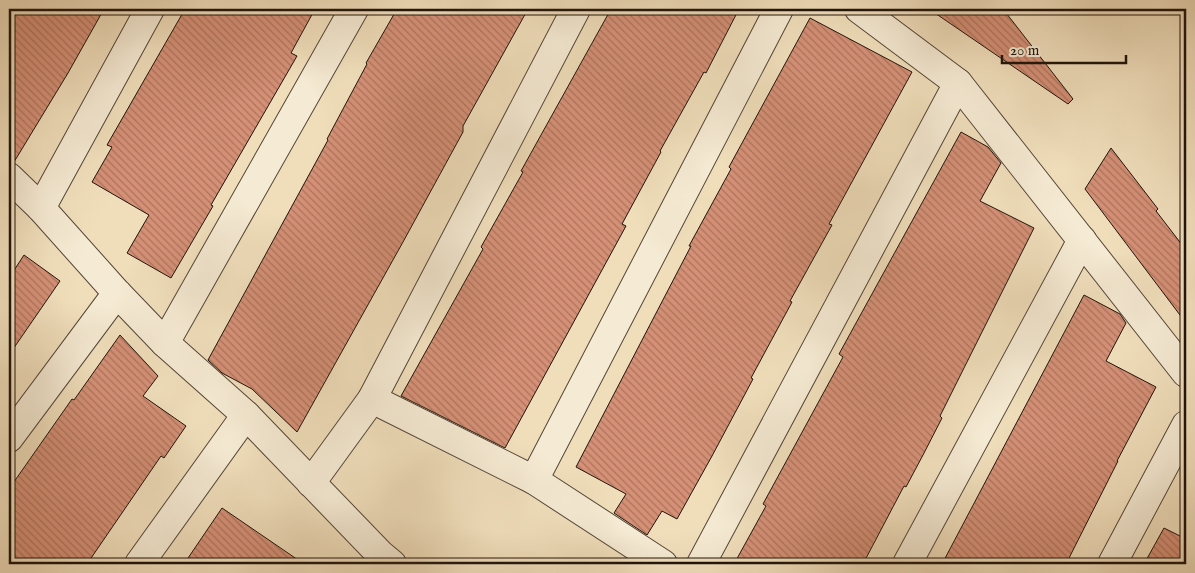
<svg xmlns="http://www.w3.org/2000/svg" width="1195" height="573" viewBox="0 0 1195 573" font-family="'IM FELL English',serif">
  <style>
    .building { fill: url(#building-back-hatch); stroke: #20140c }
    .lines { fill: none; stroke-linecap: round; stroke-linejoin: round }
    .minor-casing { stroke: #544638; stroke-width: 30 }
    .minor { stroke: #f5ead3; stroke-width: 28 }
  </style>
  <defs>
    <pattern id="building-back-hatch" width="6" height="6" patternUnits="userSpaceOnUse" patternTransform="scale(1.25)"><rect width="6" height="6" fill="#d59076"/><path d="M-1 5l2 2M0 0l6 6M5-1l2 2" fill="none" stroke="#ac745f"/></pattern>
  </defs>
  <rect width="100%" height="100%" fill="#f0debb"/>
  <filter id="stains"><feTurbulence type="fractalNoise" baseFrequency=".004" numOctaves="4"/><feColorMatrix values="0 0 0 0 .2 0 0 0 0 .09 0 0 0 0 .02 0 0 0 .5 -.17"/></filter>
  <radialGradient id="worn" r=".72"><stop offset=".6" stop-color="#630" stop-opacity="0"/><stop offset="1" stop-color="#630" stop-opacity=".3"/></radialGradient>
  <g class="building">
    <path d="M9,9H104L68,73L14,162H9Z"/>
    <path d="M185,9H315L291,53L297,56L211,205L213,206L171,278L127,253L149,215L92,182L112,147L107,145Z"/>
    <path d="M397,9H528L463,126V132L403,242L297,432L252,389L222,373L208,360L328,140L327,139L367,64L366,63Z"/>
    <path d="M611,9H739L706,73L704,72L660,151L661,152L622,224L626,226L505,448L401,396L483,249L481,247L523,172L521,171Z"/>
    <path d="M929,9H1003L1073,99L1068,104Z"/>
    <path d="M810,18L912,72L829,224L832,225L790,301L792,302L751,378L753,379L712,456L677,519L662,511L647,535L614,513L626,494L576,467L691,246H689L731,169L729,167Z"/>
    <path d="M961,132L988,147L1001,163L980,201L1034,228L940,416L942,418L923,455L906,487L904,486L863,564H734L766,506L763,504L843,357L839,354Z"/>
    <path d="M1111,148L1158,209L1156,211L1186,250V323L1085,189Z"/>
    <path d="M24,255L60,281L9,355V278Z"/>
    <path d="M1084,295L1120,314L1126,323L1106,361L1156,387L1117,461H1118L1066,564H942Z"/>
    <path d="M120,335L158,376L143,396L186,426L164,458L161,456L87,564H9V489L72,399L74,400Z"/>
    <path d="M222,508L304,564H184Z"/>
    <path d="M1164,528L1186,539V564H1144Z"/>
  </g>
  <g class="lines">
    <defs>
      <g id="minor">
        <path d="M859,9L958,83L1186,373"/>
        <path d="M9,177L41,208L117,293L165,343L246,415L380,554L392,564"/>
        <path d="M41,208L150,9"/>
        <path d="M165,343L354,9"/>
        <path d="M372,399L534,480L779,9"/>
        <path d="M9,438L117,293"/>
        <path d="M534,480L663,564"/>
        <path d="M311,483L372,399L576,9"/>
        <path d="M139,564L246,415"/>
        <path d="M701,564L958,83"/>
        <path d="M907,564L1082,240"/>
        <path d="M1112,564L1186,425"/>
      </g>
    </defs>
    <use href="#minor" class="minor-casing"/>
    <use href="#minor" class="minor"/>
  </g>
  <rect width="1195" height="573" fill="none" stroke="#f0debb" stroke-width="30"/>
  <rect x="10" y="10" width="1175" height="553" fill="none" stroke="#20140c" stroke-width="2.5"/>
  <rect x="15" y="15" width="1165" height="543" fill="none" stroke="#20140c"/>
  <path d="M1002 55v8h124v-8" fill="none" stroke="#20140c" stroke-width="2.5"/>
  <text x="1010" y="55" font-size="15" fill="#20140c" stroke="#f5ead3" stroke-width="4" paint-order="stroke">20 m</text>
  <rect width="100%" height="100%" filter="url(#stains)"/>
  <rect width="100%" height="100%" fill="url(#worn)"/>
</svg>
